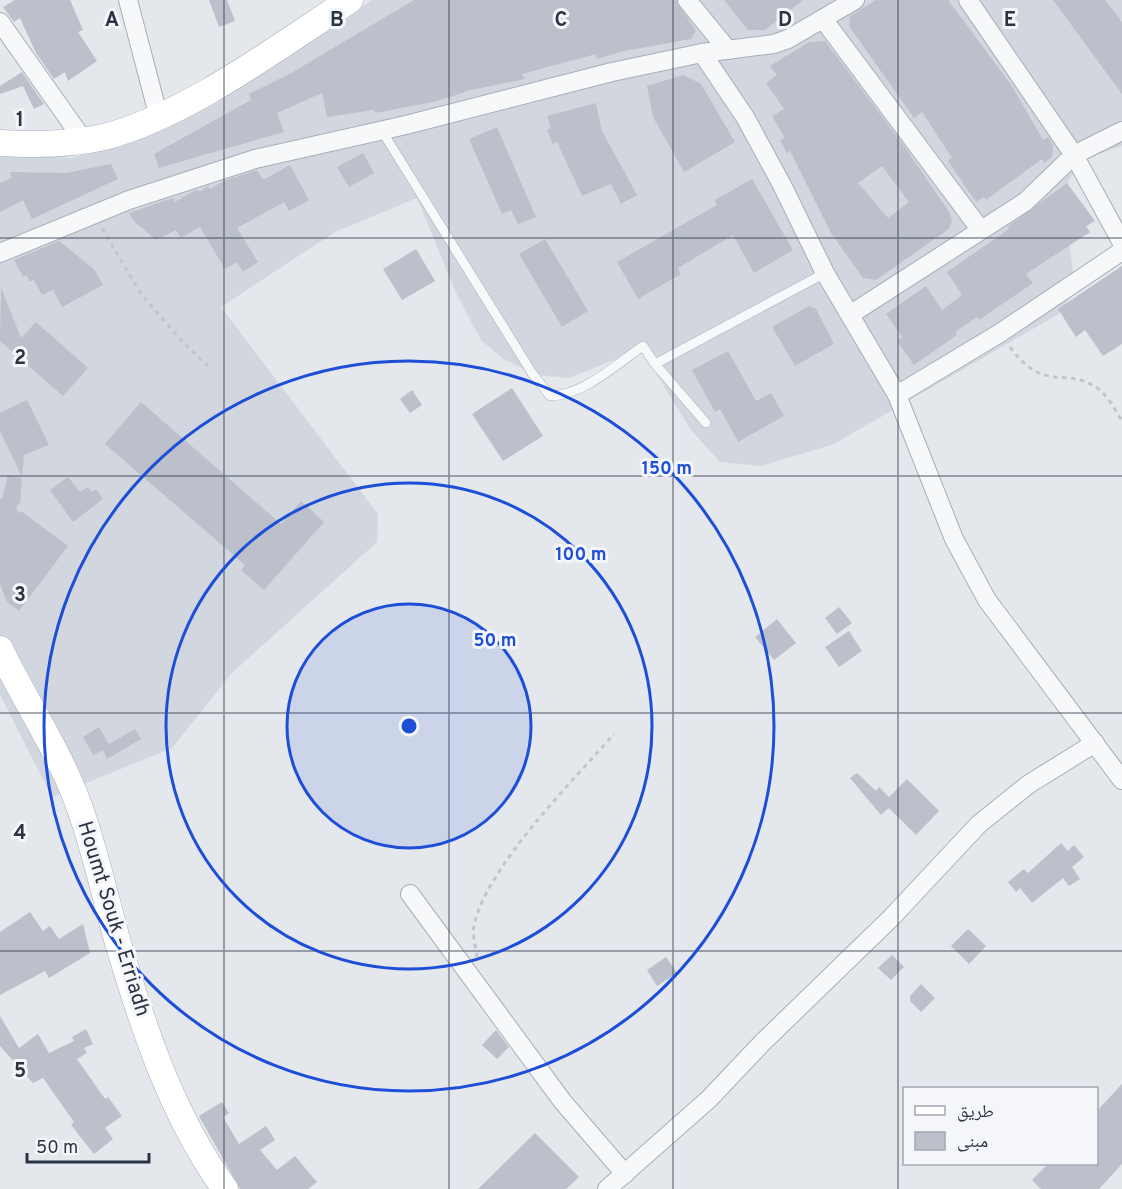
<svg xmlns="http://www.w3.org/2000/svg" width="1122" height="1189" viewBox="0 0 1122 1189" font-family="Overpass,'Noto Naskh Arabic',sans-serif">
  <style>
    .built { fill: #d2d6de }
    .building { fill: #bbc0ca; fill-rule: evenodd }
    .lines { fill: none; stroke-linecap: round; stroke-linejoin: round }
    .lane-casing { stroke: #a9aeb7; stroke-width: 10 }
    .street-casing { stroke: #a9aeb7; stroke-width: 20 }
    .secondary-casing { stroke: #a9aeb7; stroke-width: 27 }
    .path { stroke: #c2c5cb; stroke-width: 3; stroke-dasharray: 4.5 4.5; stroke-linecap: butt }
    .lane { stroke: #f7f8fa; stroke-width: 9 }
    .street { stroke: #f7f8fa; stroke-width: 18 }
    .secondary { stroke: #fff; stroke-width: 26 }
    .grid { fill: none; stroke: #2b3445; stroke-width: 1.5; stroke-opacity: 0.55 }
    .ring { fill: none; stroke: #1d4ed8; stroke-width: 3 }
    .labels { text-anchor: middle; dominant-baseline: central; stroke-width: 6; stroke-linejoin: round; paint-order: stroke }
    .street-label { font-size: 21px; fill: #2b3445; stroke: #f4f6f9 }
    .grid-label { font-size: 20px; text-anchor: middle; font-weight: bold; fill: #2b3445; stroke: #f4f6f9; stroke-width: 6; stroke-linejoin: round; paint-order: stroke }
    .centre { fill: #1d4ed8; stroke: #f4f6f9; stroke-width: 3 }
    .ring-label { font-size: 18px; text-anchor: middle; font-weight: bold; fill: #1d4ed8; stroke: #f4f6f9; stroke-width: 6; stroke-linejoin: round; paint-order: stroke }
  </style>
  <rect width="100%" height="100%" fill="#e4e7ec"/>
  <path class="built" d="M372,0H1122V146L1088,158L1069,179L1064,203L1075,289L1062,312L834,444L761,466L720,462L691,430L641,349L569,378L537,375L503,359L481,340L457,295L417,198L335,232L221,307L378,514L377,542L232,673L172,748L52,797L0,695V154L71,158L108,149L173,121L240,85Z"/>
  <g class="building">
    <path d="M15,0H70L83,30L78,32L97,61L68,81L65,72L54,79L36,53L20,18L14,22L3,7Z"/>
    <path d="M209,0H227L235,21L219,27Z"/>
    <path d="M414,0H676L696,31L691,39L624,51L597,59L596,54L522,74L525,79L471,90L438,101L375,113L374,110L327,117L322,93L277,113L284,132L159,168L154,154L251,100L249,94L293,72Z"/>
    <path d="M724,0H803L765,30H748Z"/>
    <path d="M876,0H948L1012,86L1043,140L1048,137L1053,145L1052,157L1044,163L1042,159L986,200L984,197L976,202L948,161L952,158L922,112L914,118L849,26L850,16Z"/>
    <path d="M1053,0H1105L1122,22V94Z"/>
    <path d="M825,41L904,146L949,212L952,221L949,229L876,280L863,278L831,233L790,151L787,153L780,140L785,138L772,116L784,109L766,83L777,75L770,66L809,42ZM882,166L909,202L888,218L858,183Z"/>
    <path d="M22,72L44,104L34,109L23,86L0,94V86Z"/>
    <path d="M683,75L701,84L735,142L684,172L653,117L647,86Z"/>
    <path d="M596,103L602,131L637,195L621,204L611,184L582,196L557,142L553,144L547,130L551,128L547,116Z"/>
    <path d="M497,127L536,217L518,224L511,210L502,214L469,139Z"/>
    <path d="M363,153L374,173L349,187L337,167Z"/>
    <path d="M111,164L118,179L32,219L23,200L0,212V183L12,178L10,172L66,173Z"/>
    <path d="M290,165L309,200L289,211L284,202L237,228L258,262L243,272L237,262L225,269L200,227L181,238L176,230L156,240L133,220L129,213L173,198L175,202L195,190L201,191L208,186L210,189L224,181L257,170L263,180Z"/>
    <path d="M752,179L793,250L754,273L733,235L678,268L681,274L638,299L617,262L717,205L715,200Z"/>
    <path d="M1067,183L1095,221L1086,226L1090,232L1026,274L1033,283L979,320L977,317L955,332L957,335L914,365L897,341L902,337L886,314L926,286L942,310L962,295L947,272L1009,229L1007,227Z"/>
    <path d="M545,239L588,311L562,327L519,254Z"/>
    <path d="M59,241L94,269L103,285L62,307L53,290L42,295L34,280L30,282L26,275L23,277L14,260Z"/>
    <path d="M416,249L435,281L402,300L383,269Z"/>
    <path d="M1122,266V344L1103,356L1085,330L1076,337L1058,309Z"/>
    <path d="M1,287L21,338L36,322L88,368L63,396L0,341Z"/>
    <path d="M809,306L816,309L834,344L795,366L772,327Z"/>
    <path d="M728,351L756,401L771,393L784,416L738,442L720,409L715,412L692,370Z"/>
    <path d="M512,388L543,436L503,461L472,414Z"/>
    <path d="M412,390L422,405L410,413L400,399Z"/>
    <path d="M27,400L49,445L24,455L22,477L0,431V413Z"/>
    <path d="M141,402L281,524L301,501L324,522L264,590L241,570L245,565L105,444Z"/>
    <path d="M8,475L22,478L20,503L16,507L19,513L21,511L68,546L19,611L7,602L0,584V498L2,499Z"/>
    <path d="M68,477L80,492L88,487L92,492L96,489L103,499L73,522L50,490Z"/>
    <path d="M839,607L852,623L837,634L825,618Z"/>
    <path d="M777,619L796,643L774,660L755,637Z"/>
    <path d="M849,631L862,651L839,667L825,647Z"/>
    <path d="M99,727L109,744L135,729L141,739L107,759L103,750L93,755L83,737Z"/>
    <path d="M857,773L876,791L879,787L889,797L907,779L939,811L916,835L889,808L881,815L850,778Z"/>
    <path d="M1061,843L1068,851L1074,845L1084,857L1072,867L1080,879L1069,886L1063,878L1032,903L1020,888L1016,892L1008,882L1024,869L1028,873Z"/>
    <path d="M30,912L43,931L50,926L59,939L83,924L90,953L49,978L45,971L0,995V932Z"/>
    <path d="M968,929L986,946L969,964L951,946Z"/>
    <path d="M892,955L904,967L891,980L878,968Z"/>
    <path d="M666,957L677,973L657,986L647,970Z"/>
    <path d="M921,984L935,998L921,1012L910,1001V996Z"/>
    <path d="M0,1016L19,1048L38,1034L49,1053L74,1041L72,1037L86,1029L93,1044L84,1048L87,1053L77,1059L105,1099L108,1097L122,1116L105,1128L113,1139L94,1154L71,1125L74,1122L43,1078L33,1083L0,1046Z"/>
    <path d="M496,1030L509,1047L497,1059L482,1045Z"/>
    <path d="M1122,1084V1164L1099,1189H1041L1032,1180L1048,1164H1096V1112Z"/>
    <path d="M222,1102L229,1113L223,1117L239,1144L266,1126L275,1140L260,1150L277,1170L295,1156L317,1182L308,1189H240L199,1116Z"/>
    <path d="M535,1133L579,1177L566,1189H478Z"/>
  </g>
  <g class="lines">
    <defs>
      <g id="lane">
        <path d="M382,131L532,373L550,396C584,395 615,365 643,346L655,364L825,273"/>
        <path d="M655,364L706,423"/>
      </g>
      <g id="street">
        <path d="M128,0L159,118"/>
        <path d="M687,0L728,50"/>
        <path d="M968,0L1074,155L1122,243"/>
        <path d="M823,19L980,229"/>
        <path d="M0,22L84,141"/>
        <path d="M702,53L745,117L782,185L825,273L897,395L1000,333L1122,251"/>
        <path d="M0,253L129,200L255,159L406,125L612,72L702,53L774,44L788,39L855,0"/>
        <path d="M851,314L1025,202L1074,155L1122,131"/>
        <path d="M897,395L954,539L987,600L1122,780"/>
        <path d="M410,894L563,1102L625,1174"/>
        <path d="M607,1189L709,1099L763,1042L891,918L979,824L1029,784L1095,743"/>
      </g>
      <g id="secondary">
        <path d="M0,143C35,145 70,145 104,137C186,116 279,46 350,0"/>
        <path d="M0,649C25,701 58,749 78,803C95,849 105,897 118,943C143,1027 173,1118 225,1189"/>
      </g>
    </defs>
    <use href="#lane" class="lane-casing"/>
    <use href="#street" class="street-casing"/>
    <use href="#secondary" class="secondary-casing"/>
    <g class="path">
      <path d="M102,228L141,294L182,341L210,368"/>
      <path d="M1010,347C1046,396 1067,364 1100,390C1109,398 1116,411 1122,421"/>
      <path d="M477,957C476,947 472,935 474,925C488,865 573,781 614,734"/>
    </g>
    <use href="#lane" class="lane"/>
    <use href="#street" class="street"/>
    <use href="#secondary" class="secondary"/>
  </g>
  <path class="grid" d="M224,0V1189M449,0V1189M673,0V1189M898,0V1189M0,238H1122M0,476H1122M0,713H1122M0,951H1122"/>
  <circle cx="409" cy="726" r="122" fill="#1d4ed8" fill-opacity=".12"/>
  <g class="ring">
    <circle cx="409" cy="726" r="122"/>
    <circle cx="409" cy="726" r="243"/>
    <circle cx="409" cy="726" r="365"/>
  </g>
  <g class="labels">
    <g class="street-label">
      <text transform="translate(113 919) rotate(73)">Houmt Souk - Erriadh</text>
    </g>
  </g>
  <g class="grid-label">
    <text x="112" y="26">A</text>
    <text x="337" y="26">B</text>
    <text x="561" y="26">C</text>
    <text x="785" y="26">D</text>
    <text x="1010" y="26">E</text>
    <text x="20" y="126">1</text>
    <text x="20" y="364">2</text>
    <text x="20" y="601">3</text>
    <text x="20" y="839">4</text>
    <text x="20" y="1077">5</text>
  </g>
  <circle cx="409" cy="726" r="9" class="centre"/>
  <g class="ring-label">
    <text x="667" y="474">150 m</text>
    <text x="581" y="560">100 m</text>
    <text x="495" y="646">50 m</text>
  </g>
  <rect x="903" y="1087" width="195" height="78" fill="#f4f6f9" stroke="#a4a8b1" stroke-width="1.5"/>
  <rect x="915" y="1106" width="30" height="9" fill="#ffffff" stroke="#a4a8b1" stroke-width="1.5"/>
  <text x="957" y="1117" font-size="18" fill="#2b3445">طريق</text>
  <rect x="915" y="1132" width="30" height="18" fill="#bbc0ca" stroke="#a4a8b1" stroke-width="1.5"/>
  <text x="957" y="1147" font-size="18" fill="#2b3445">مبنى</text>
  <path d="M27 1153v9h122v-9" fill="none" stroke="#2b3445" stroke-width="3"/>
  <text x="36" y="1153" font-size="18" fill="#2b3445" stroke="#f4f6f9" stroke-width="4.5" paint-order="stroke">50 m</text>
</svg>
